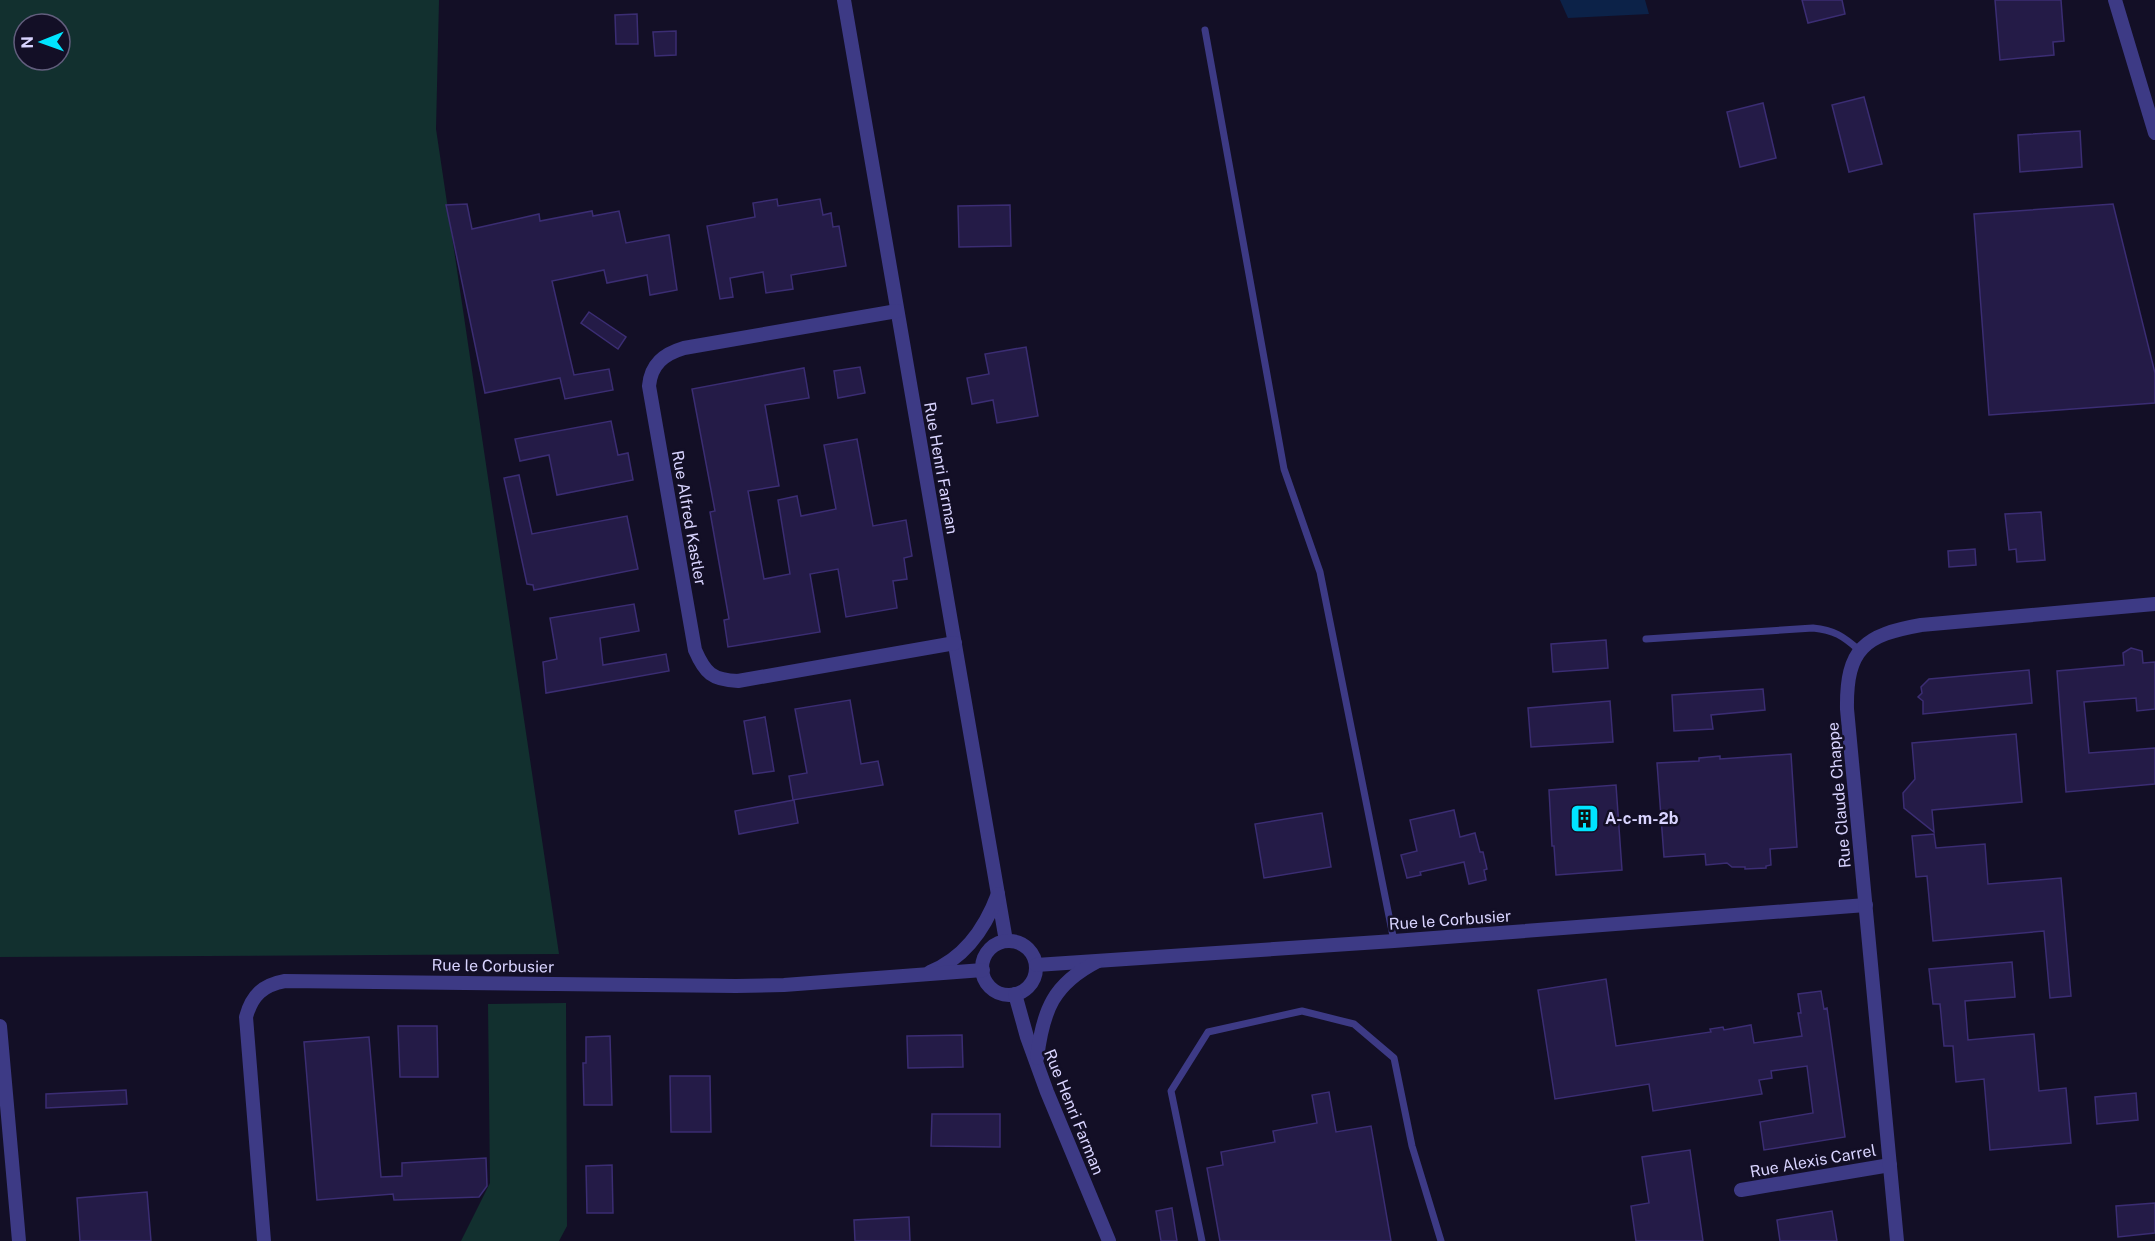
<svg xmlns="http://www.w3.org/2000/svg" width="2155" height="1241" viewBox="0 0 2155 1241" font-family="'Public Sans',sans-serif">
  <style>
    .green { fill: #12302f; fill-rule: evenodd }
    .water { fill: #0c2248 }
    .building { fill: #241b47; stroke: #3b2d73; stroke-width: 1.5 }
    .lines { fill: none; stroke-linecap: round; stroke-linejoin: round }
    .lane { stroke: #3d3a85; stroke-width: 7 }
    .street { stroke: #3d3a85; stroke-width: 14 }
    .labels { text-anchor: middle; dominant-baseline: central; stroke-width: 5; stroke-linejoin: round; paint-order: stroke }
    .street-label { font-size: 16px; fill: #d9d4ff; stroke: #130f26 }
    .poi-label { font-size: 16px; font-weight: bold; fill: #d9d4ff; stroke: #130f26; text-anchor: start }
  </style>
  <rect width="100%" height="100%" fill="#130f26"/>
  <g class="green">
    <path d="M0,0H439L436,129L559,954L0,957ZM24,24H60V60H24Z"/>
    <path d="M566,1003L567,1226L559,1241H461L490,1183L488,1004Z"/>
  </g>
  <path class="water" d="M1560,0H1645L1649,14L1568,18Z"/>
  <g class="building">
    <path d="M1802,0H1842L1845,14L1808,23Z"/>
    <path d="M1995,0H2061L2064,41L2053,42L2054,55L2000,60Z"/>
    <path d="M637,14L638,44H616L615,15Z"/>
    <path d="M676,31V55L655,56L653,32Z"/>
    <path d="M1864,97L1882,164L1849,172L1832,105Z"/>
    <path d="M1763,103L1776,158L1740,167L1727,112Z"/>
    <path d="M2080,131L2082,167L2020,172L2018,135Z"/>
    <path d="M777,199L778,206L820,199L823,215L831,213L833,227L839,226L846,266L791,275L793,289L766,293L763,272L730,278L733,297L720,299L707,226L755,217L753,203Z"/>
    <path d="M467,204L472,229L539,214L540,221L592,211L593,216L619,211L626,243L669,235L677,290L650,295L647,275L607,283L604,270L552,281L574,375L609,369L613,390L565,399L560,378L485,393L446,205Z"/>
    <path d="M2113,204L2155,373V403L1989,415L1974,214Z"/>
    <path d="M1010,205L1011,246L959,247L958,206Z"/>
    <path d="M589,312L626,337L618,349L581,323Z"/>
    <path d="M1026,347L1038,416L997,423L993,400L972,404L967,378L989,374L985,354Z"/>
    <path d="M860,367L865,393L838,398L834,371Z"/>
    <path d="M804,368L809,398L765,405L779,486L748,491L764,579L790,574L778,500L797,496L801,516L836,509L824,445L857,439L873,526L906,520L912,556L904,558L907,579L893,581L897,608L846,617L838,569L810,574L820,632L728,647L724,620L729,619L710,512L715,511L692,389Z"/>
    <path d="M611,421L618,455L628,453L633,480L557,495L549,455L520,461L515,439Z"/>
    <path d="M519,475L532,534L627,516L638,569L534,590L533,585L527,584L504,478Z"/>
    <path d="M2041,512L2045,560L2017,562L2016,549L2009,550L2005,514Z"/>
    <path d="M1975,549L1976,565L1949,567L1948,551Z"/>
    <path d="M634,604L639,631L600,638L603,665L666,654L669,671L546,693L543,662L557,659L550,618Z"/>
    <path d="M1606,640L1608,668L1553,672L1551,644Z"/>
    <path d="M2131,648L2142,651L2143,663L2155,662V709L2137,711L2136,698L2084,702L2089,753L2155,748V784L2066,792L2057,671L2124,665L2123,653Z"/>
    <path d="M2029,670L2032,703L1923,714V701L1918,697L1922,693L1921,687L1929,679Z"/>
    <path d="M1763,689L1765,710L1711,715L1713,729L1674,731L1672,695Z"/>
    <path d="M850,700L861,764L878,761L883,785L793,800L789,776L807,773L795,709Z"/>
    <path d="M1610,701L1613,742L1531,747L1528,708Z"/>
    <path d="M765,717L774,771L753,774L744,721Z"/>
    <path d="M2016,734L2022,802L1932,810L1934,832L1904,808L1903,793L1915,779L1912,743Z"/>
    <path d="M1791,754L1797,847L1770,849L1771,865L1766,866V868L1745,869V867H1732L1727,863L1706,865L1705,854L1664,857L1657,763L1699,761V758L1720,756V759Z"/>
    <path d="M1616,785L1622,870L1556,875L1554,846H1552L1549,790Z"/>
    <path d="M794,800L798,823L739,834L735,811Z"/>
    <path d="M1454,810L1460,837L1475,833L1480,852H1483L1487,869L1484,870L1486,880L1469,884L1464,862L1420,872L1421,875L1407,878L1401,855L1417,851L1410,820Z"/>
    <path d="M1322,813L1331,867L1264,878L1255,824Z"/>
    <path d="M1934,834L1936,848L1985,844L1988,884L2061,878L2071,996L2050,998L2044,931L1933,941L1927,876L1916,877L1912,836Z"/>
    <path d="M2012,962L2015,997L1965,1001L1968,1040L2034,1034L2039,1091L2066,1088L2071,1143L1990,1150L1984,1079L1956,1082L1953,1046H1944L1940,1004H1933L1929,969Z"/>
    <path d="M1606,979L1616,1046L1711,1032L1710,1029L1723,1027L1724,1030L1751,1025L1754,1043L1802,1036L1798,1013H1801L1798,994L1821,991L1824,1009L1827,1008L1845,1137L1764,1150L1760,1122L1813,1113L1807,1066L1771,1071L1772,1078L1759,1080L1762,1094L1653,1111L1649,1084L1555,1099L1538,990Z"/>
    <path d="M398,1026H437L438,1077H400Z"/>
    <path d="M962,1035L963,1067L908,1068L907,1036Z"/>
    <path d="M610,1036L612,1105H584L583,1063H586V1037Z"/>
    <path d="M369,1037L381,1177L402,1176V1163L486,1158L487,1186L479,1197L394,1200L393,1194L317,1200L304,1042Z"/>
    <path d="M670,1076H710L711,1132H671Z"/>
    <path d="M126,1090L127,1104L46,1108V1094Z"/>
    <path d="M1329,1092L1336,1132L1371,1126L1391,1241H1220L1207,1168L1223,1165L1221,1152L1275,1142L1273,1131L1317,1123L1312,1095Z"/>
    <path d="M2136,1093L2138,1120L2097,1124L2095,1097Z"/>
    <path d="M932,1114H1000V1147L931,1146Z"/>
    <path d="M1690,1150L1703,1241H1636L1631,1206L1649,1203L1642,1157Z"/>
    <path d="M612,1165L613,1213H587L586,1166Z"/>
    <path d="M147,1192L151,1241H80L77,1198Z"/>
    <path d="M2155,1203V1233L2118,1237L2116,1206Z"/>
    <path d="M1172,1208L1177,1241H1161L1156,1211Z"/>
    <path d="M1832,1211L1837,1241H1780L1777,1220Z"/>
    <path d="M909,1217L910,1241H855L854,1220Z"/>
  </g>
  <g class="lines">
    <g class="lane">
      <path d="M1205,30L1284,469L1320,572L1394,941"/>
      <path d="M1646,639L1813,628C1834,630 1843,636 1859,650"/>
      <path d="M1202,1241L1171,1091L1208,1032L1302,1011L1354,1024L1394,1058L1412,1146L1441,1241"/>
    </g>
    <g class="street">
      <path d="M844,0L1006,941"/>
      <path d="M2115,0L2155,133"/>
      <path d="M897,311L684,348C664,354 651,364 649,386L695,650C705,673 712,680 738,681L955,643"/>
      <circle cx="1009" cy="968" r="27"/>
      <path d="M1036,965L1394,941L1866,905"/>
      <path d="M930,972C965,958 985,929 998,894"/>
      <path d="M1015,994L1027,1037L1047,1092L1109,1241"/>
      <path d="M0,1026L19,1241"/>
      <path d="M1037,1058C1043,1010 1053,984 1098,961"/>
      <path d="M1741,1190L1890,1165"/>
      <path d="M264,1241L246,1017C252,995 263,985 285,981L736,986L784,985L983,970"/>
      <path d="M1897,1241L1847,709C1846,648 1865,635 1921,625L2155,604"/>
    </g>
  </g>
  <defs>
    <symbol id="building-square" viewBox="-11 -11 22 22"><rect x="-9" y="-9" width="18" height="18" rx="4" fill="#00e5ff" stroke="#130f26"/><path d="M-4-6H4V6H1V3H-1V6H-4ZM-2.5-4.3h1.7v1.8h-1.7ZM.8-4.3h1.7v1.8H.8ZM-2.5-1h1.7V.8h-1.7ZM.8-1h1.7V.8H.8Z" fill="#111"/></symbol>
  </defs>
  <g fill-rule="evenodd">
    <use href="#building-square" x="1568" y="802" width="33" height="33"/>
  </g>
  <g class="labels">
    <g class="street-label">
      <text transform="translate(941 468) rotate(80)">Rue Henri Farman</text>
      <text transform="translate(689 518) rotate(80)">Rue Alfred Kastler</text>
      <text transform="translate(1839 795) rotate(-95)">Rue Claude Chappe</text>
      <text transform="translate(1450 920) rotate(-4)">Rue le Corbusier</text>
      <text transform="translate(493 966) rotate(1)">Rue le Corbusier</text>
      <text transform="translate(1074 1112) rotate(68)">Rue Henri Farman</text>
      <text transform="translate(1813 1161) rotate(-10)">Rue Alexis Carrel</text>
    </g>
    <g class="poi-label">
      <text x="1605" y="818">A-c-m-2b</text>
    </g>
  </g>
  <g transform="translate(42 42) rotate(269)"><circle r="28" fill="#130f26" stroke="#625e7d" stroke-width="1.5"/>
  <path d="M0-4.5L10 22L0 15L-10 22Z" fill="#00e5ff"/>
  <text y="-9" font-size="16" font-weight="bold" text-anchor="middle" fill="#d9d4ff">N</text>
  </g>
</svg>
